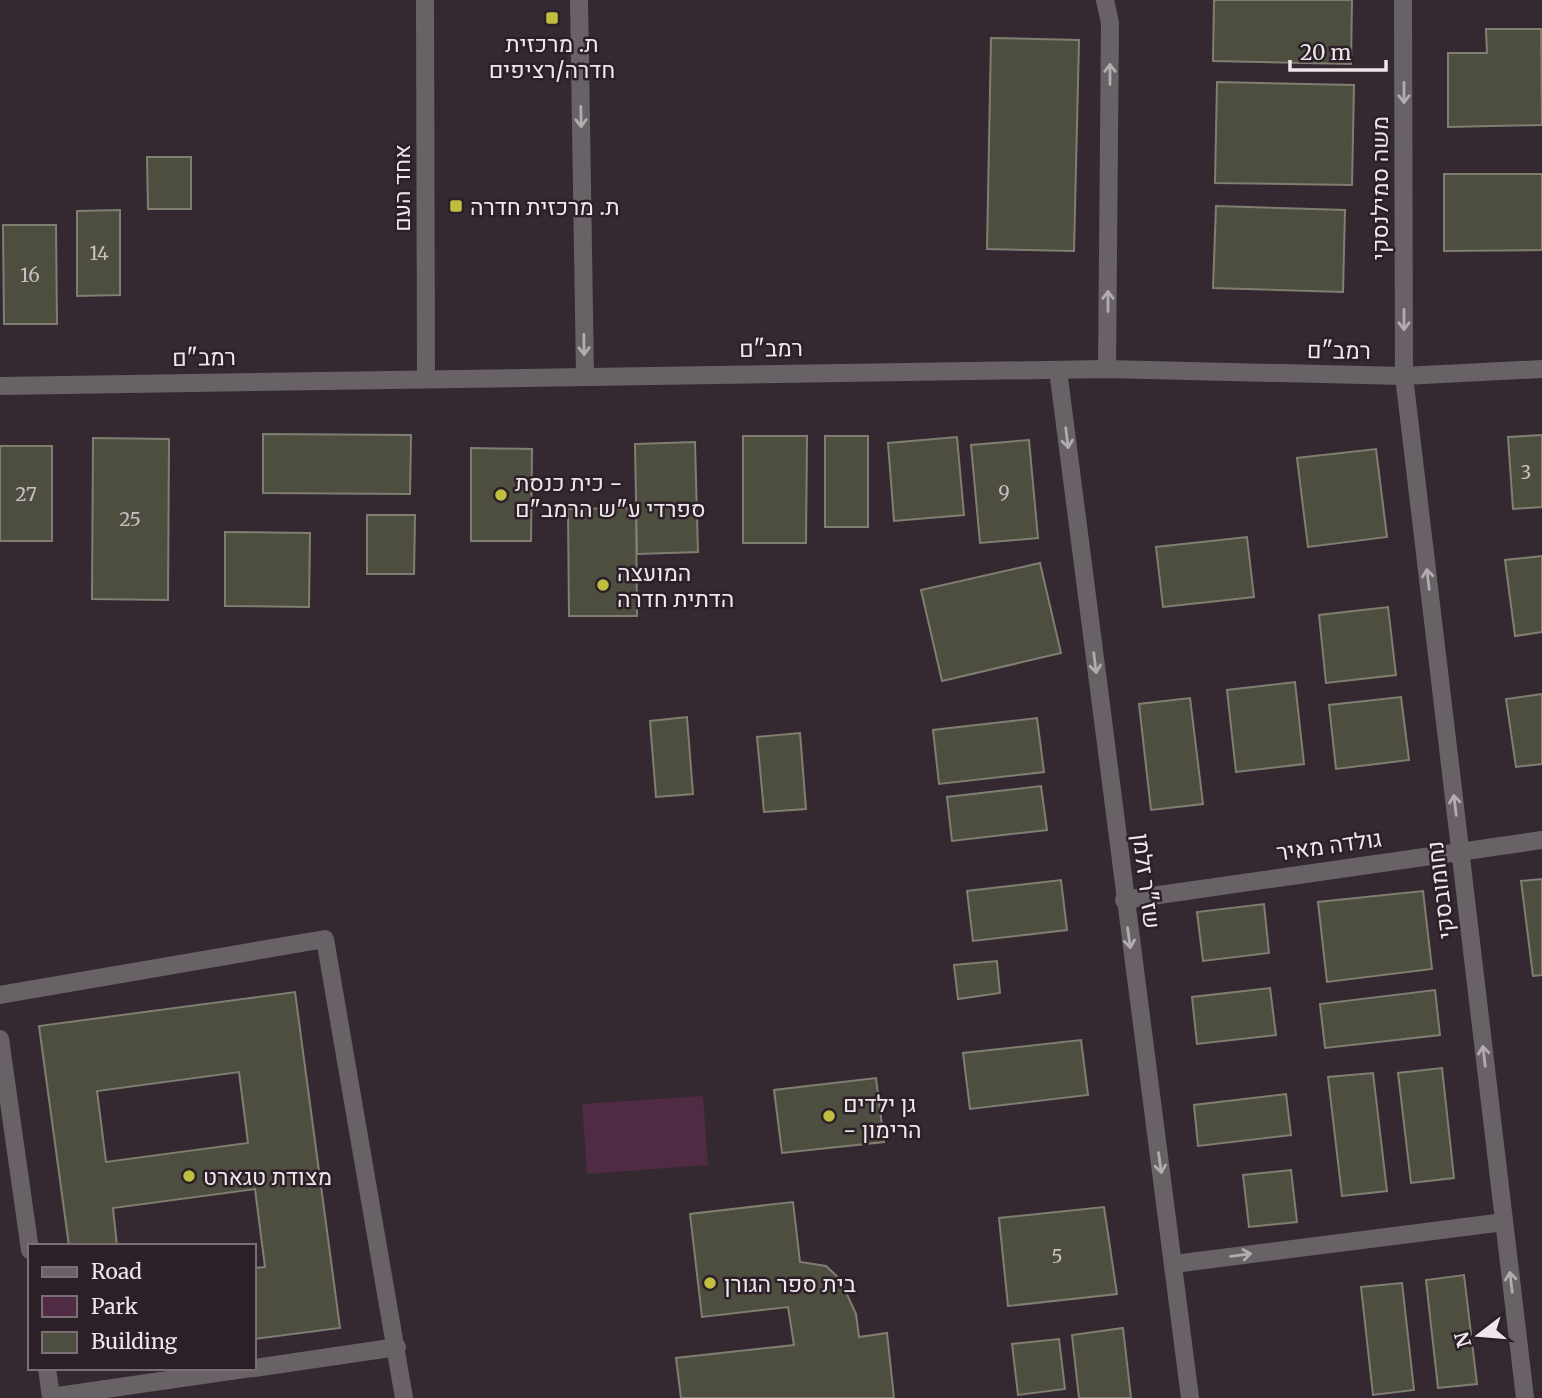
<svg xmlns="http://www.w3.org/2000/svg" width="1542" height="1398" viewBox="0 0 1542 1398" font-family="Merriweather,Heebo,serif">
  <style>
    .green { fill: #4f2b44 }
    .building { fill: #4d4d40; stroke: #7f7f71; stroke-width: 2; fill-rule: evenodd }
    .lines { fill: none; stroke-linecap: round; stroke-linejoin: round }
    .service { stroke: #686266; stroke-width: 18 }
    .minor { stroke: #686266; stroke-width: 18 }
    .oneway { stroke: #b2abaf }
    .poi-dot { fill: #bfbe41; stroke: #2b2027; stroke-width: 2.5 }
    .labels { text-anchor: middle; dominant-baseline: central; stroke-width: 5; stroke-linejoin: round; paint-order: stroke }
    .number-label { font-size: 19px; fill: #c6c0c0 }
    .poi-label { font-size: 23px; fill: #eee6eb; stroke: #2b2027; text-anchor: start }
    .street-label { font-size: 23px; fill: #eee6eb; stroke: #2b2027 }
  </style>
  <rect width="100%" height="100%" fill="#352931"/>
  <path class="green" d="M703,1096L708,1165L587,1174L582,1104Z"/>
  <g class="building">
    <path d="M1214,0H1352L1351,64L1213,61Z"/>
    <path d="M1486,29H1541L1542,125L1448,127V53H1487Z"/>
    <path d="M991,38L1079,40L1074,251L987,249Z"/>
    <path d="M1217,82L1354,85L1352,185L1215,183Z"/>
    <path d="M147,157H191V209H148Z"/>
    <path d="M1444,174H1542V250L1444,251Z"/>
    <path d="M1216,206L1345,210L1343,292L1213,288Z"/>
    <path d="M120,210V295L77,296V211Z"/>
    <path d="M3,225H56L57,324H4Z"/>
    <path d="M263,434L411,435L410,494L263,493Z"/>
    <path d="M1542,435V507L1513,509L1508,437Z"/>
    <path d="M743,436H807L806,543H743Z"/>
    <rect x="825" y="436" width="43" height="91"/>
    <path d="M957,437L964,515L894,521L888,443Z"/>
    <path d="M93,438L169,439L168,600L92,599Z"/>
    <path d="M1029,440L1038,538L980,543L971,445Z"/>
    <path d="M695,442L698,552L637,554L635,444Z"/>
    <rect x="0" y="446" width="52" height="95"/>
    <path d="M471,448L532,449L531,541H471Z"/>
    <path d="M1376,449L1387,537L1308,547L1297,458Z"/>
    <path d="M636,508L637,616H569L568,509Z"/>
    <path d="M367,515H415L414,574H367Z"/>
    <path d="M225,532L310,533L309,607L225,606Z"/>
    <path d="M1247,537L1254,597L1163,607L1156,547Z"/>
    <path d="M1542,556V632L1515,636L1505,560Z"/>
    <path d="M1040,563L1061,653L942,681L921,590Z"/>
    <path d="M1388,607L1396,675L1326,683L1319,615Z"/>
    <path d="M1295,682L1304,764L1236,772L1227,690Z"/>
    <path d="M1542,694V764L1516,767L1506,699Z"/>
    <path d="M1401,697L1409,760L1336,769L1329,705Z"/>
    <path d="M1190,698L1203,804L1151,810L1139,704Z"/>
    <path d="M687,717L693,794L656,797L650,721Z"/>
    <path d="M1037,718L1044,772L939,784L933,730Z"/>
    <path d="M800,733L806,809L764,812L757,737Z"/>
    <path d="M1041,786L1047,830L952,841L947,797Z"/>
    <path d="M1542,879V975L1533,976L1521,881Z"/>
    <path d="M1061,880L1067,930L973,941L967,891Z"/>
    <path d="M1423,891L1432,969L1327,982L1318,902Z"/>
    <path d="M1264,904L1269,953L1203,961L1197,912Z"/>
    <path d="M997,961L1000,993L958,999L954,965Z"/>
    <path d="M1270,988L1276,1035L1197,1044L1192,997Z"/>
    <path d="M1435,990L1440,1035L1325,1048L1320,1004Z"/>
    <path d="M295,992L340,1328L254,1339V1268L265,1267L255,1189L113,1208L117,1246H69L39,1026ZM239,1072L248,1143L106,1162L97,1091Z"/>
    <path d="M1081,1040L1088,1095L970,1109L963,1053Z"/>
    <path d="M1442,1068L1454,1178L1411,1183L1398,1073Z"/>
    <path d="M1373,1073L1387,1191L1342,1196L1328,1077Z"/>
    <path d="M876,1078L884,1142L782,1153L774,1090Z"/>
    <path d="M1286,1094L1291,1135L1198,1146L1194,1105Z"/>
    <path d="M1291,1170L1297,1222L1249,1227L1243,1175Z"/>
    <path d="M793,1202L800,1262L826,1266L840,1279L856,1314L859,1337L887,1333L894,1398H681L676,1358L794,1345L788,1307L702,1317L690,1214Z"/>
    <path d="M1104,1207L1117,1294L1008,1306L999,1218Z"/>
    <path d="M1464,1275L1477,1384L1438,1388L1426,1280Z"/>
    <path d="M1402,1283L1414,1390L1373,1395L1361,1287Z"/>
    <path d="M1123,1328L1131,1398H1079L1072,1335Z"/>
    <path d="M1059,1339L1065,1389L1018,1395L1012,1344Z"/>
  </g>
  <g class="lines">
    <g class="service">
      <path d="M579,0L585,375"/>
      <path d="M1105,0L1110,23L1107,369"/>
      <path d="M0,995L325,939L404,1398"/>
      <path d="M0,1039L30,1250"/>
      <path d="M47,1368L51,1397L251,1368"/>
      <path d="M254,1368L397,1347"/>
    </g>
    <g class="minor">
      <path d="M425,0L426,377"/>
      <path d="M1403,0L1404,376L1525,1398"/>
      <path d="M1058,370L1190,1398"/>
      <path d="M0,386L1107,369L1404,376L1542,369"/>
      <path d="M1124,900L1542,840"/>
      <path d="M1174,1264L1504,1222"/>
    </g>
  </g>
  <defs><path id="oneway-shaft" d="M-6 0H5M1.5-3L5.5 0L1.5 3" fill="none" stroke-width="1.6" stroke-linecap="round" stroke-linejoin="round" transform="scale(1.75)"/></defs>
  <g class="oneway">
    <use href="#oneway-shaft" transform="translate(1110 74) rotate(-90)"/>
    <use href="#oneway-shaft" transform="translate(1404 93) rotate(90)"/>
    <use href="#oneway-shaft" transform="translate(581 117) rotate(89)"/>
    <use href="#oneway-shaft" transform="translate(1108 301) rotate(-90)"/>
    <use href="#oneway-shaft" transform="translate(1404 320) rotate(90)"/>
    <use href="#oneway-shaft" transform="translate(584 345) rotate(89)"/>
    <use href="#oneway-shaft" transform="translate(1067 438) rotate(83)"/>
    <use href="#oneway-shaft" transform="translate(1428 579) rotate(-97)"/>
    <use href="#oneway-shaft" transform="translate(1095 663) rotate(83)"/>
    <use href="#oneway-shaft" transform="translate(1455 805) rotate(-97)"/>
    <use href="#oneway-shaft" transform="translate(1129 938) rotate(82)"/>
    <use href="#oneway-shaft" transform="translate(1484 1056) rotate(-97)"/>
    <use href="#oneway-shaft" transform="translate(1160 1163) rotate(82)"/>
    <use href="#oneway-shaft" transform="translate(1241 1255) rotate(-7)"/>
    <use href="#oneway-shaft" transform="translate(1511 1282) rotate(-97)"/>
  </g>
  <g class="poi-dot">
    <rect x="545" y="11" width="14" height="14" rx="3.5"/>
    <rect x="449" y="199" width="14" height="14" rx="3.5"/>
    <circle cx="501" cy="495" r="7"/>
    <circle cx="603" cy="585" r="7"/>
    <circle cx="829" cy="1116" r="7"/>
    <circle cx="189" cy="1176" r="7"/>
    <circle cx="710" cy="1283" r="7"/>
  </g>
  <g class="labels">
    <g class="number-label">
      <text x="99" y="253">14</text>
      <text x="30" y="275">16</text>
      <text x="1526" y="472">3</text>
      <text x="1004" y="492">9</text>
      <text x="26" y="494">27</text>
      <text x="130" y="519">25</text>
      <text x="1057" y="1256">5</text>
    </g>
    <g class="poi-label">
      <text x="552" y="43" text-anchor="middle">ת. מרכזית<tspan x="552" dy="26">חדרה/רציפים</tspan></text>
      <text x="470" y="206">ת. מרכזית חדרה</text>
      <text x="515" y="482">כית כנסת -<tspan x="515" dy="26">ספרדי ע"ש הרמב"ם</tspan></text>
      <text x="617" y="572">המועצה<tspan x="617" dy="26">הדתית חדרה</tspan></text>
      <text x="843" y="1103">גן ילדים<tspan x="843" dy="26">- הרימון</tspan></text>
      <text x="203" y="1176">מצודת טגארט</text>
      <text x="724" y="1283">בית ספר הגורן</text>
    </g>
    <g class="street-label">
      <text transform="translate(401 188) rotate(-90)">אחד העם</text>
      <text transform="translate(1379 188) rotate(-90)">משה סמילנסקי</text>
      <text transform="translate(771 348) rotate(-1)">רמב"ם</text>
      <text transform="translate(1339 350) rotate(1)">רמב"ם</text>
      <text transform="translate(204 357) rotate(-1)">רמב"ם</text>
      <text transform="translate(1329 845) rotate(-8)">גולדה מאיר</text>
      <text transform="translate(1147 881) rotate(83)">שז"ר זלמן</text>
      <text transform="translate(1440 890) rotate(-97)">נחומובסקי</text>
    </g>
  </g>
  <rect x="28" y="1244" width="228" height="126" fill="#2b2027" stroke="#796f75" stroke-width="2"/>
  <rect x="42" y="1267" width="35" height="10" fill="#686266" stroke="#796f75" stroke-width="2"/>
  <text x="91" y="1279" font-size="21" fill="#eee6eb">Road</text>
  <rect x="42" y="1296" width="35" height="21" fill="#4f2b44" stroke="#796f75" stroke-width="2"/>
  <text x="91" y="1314" font-size="21" fill="#eee6eb">Park</text>
  <rect x="42" y="1332" width="35" height="21" fill="#4d4d40" stroke="#796f75" stroke-width="2"/>
  <text x="91" y="1349" font-size="21" fill="#eee6eb">Building</text>
  <g transform="translate(1479 1335) rotate(254)" stroke="#2b2027" stroke-width="5" paint-order="stroke">
  <path d="M0-5L12 26L0 18L-12 26Z" fill="#eee6eb"/>
  <text y="-10" font-size="19" font-weight="bold" text-anchor="middle" fill="#eee6eb">N</text>
  </g>
  <path d="M1290 60v10h96v-10" fill="none" stroke="#eee6eb" stroke-width="3.5"/>
  <text x="1300" y="60" font-size="21" fill="#eee6eb" stroke="#2b2027" stroke-width="5" paint-order="stroke">20 m</text>
</svg>
